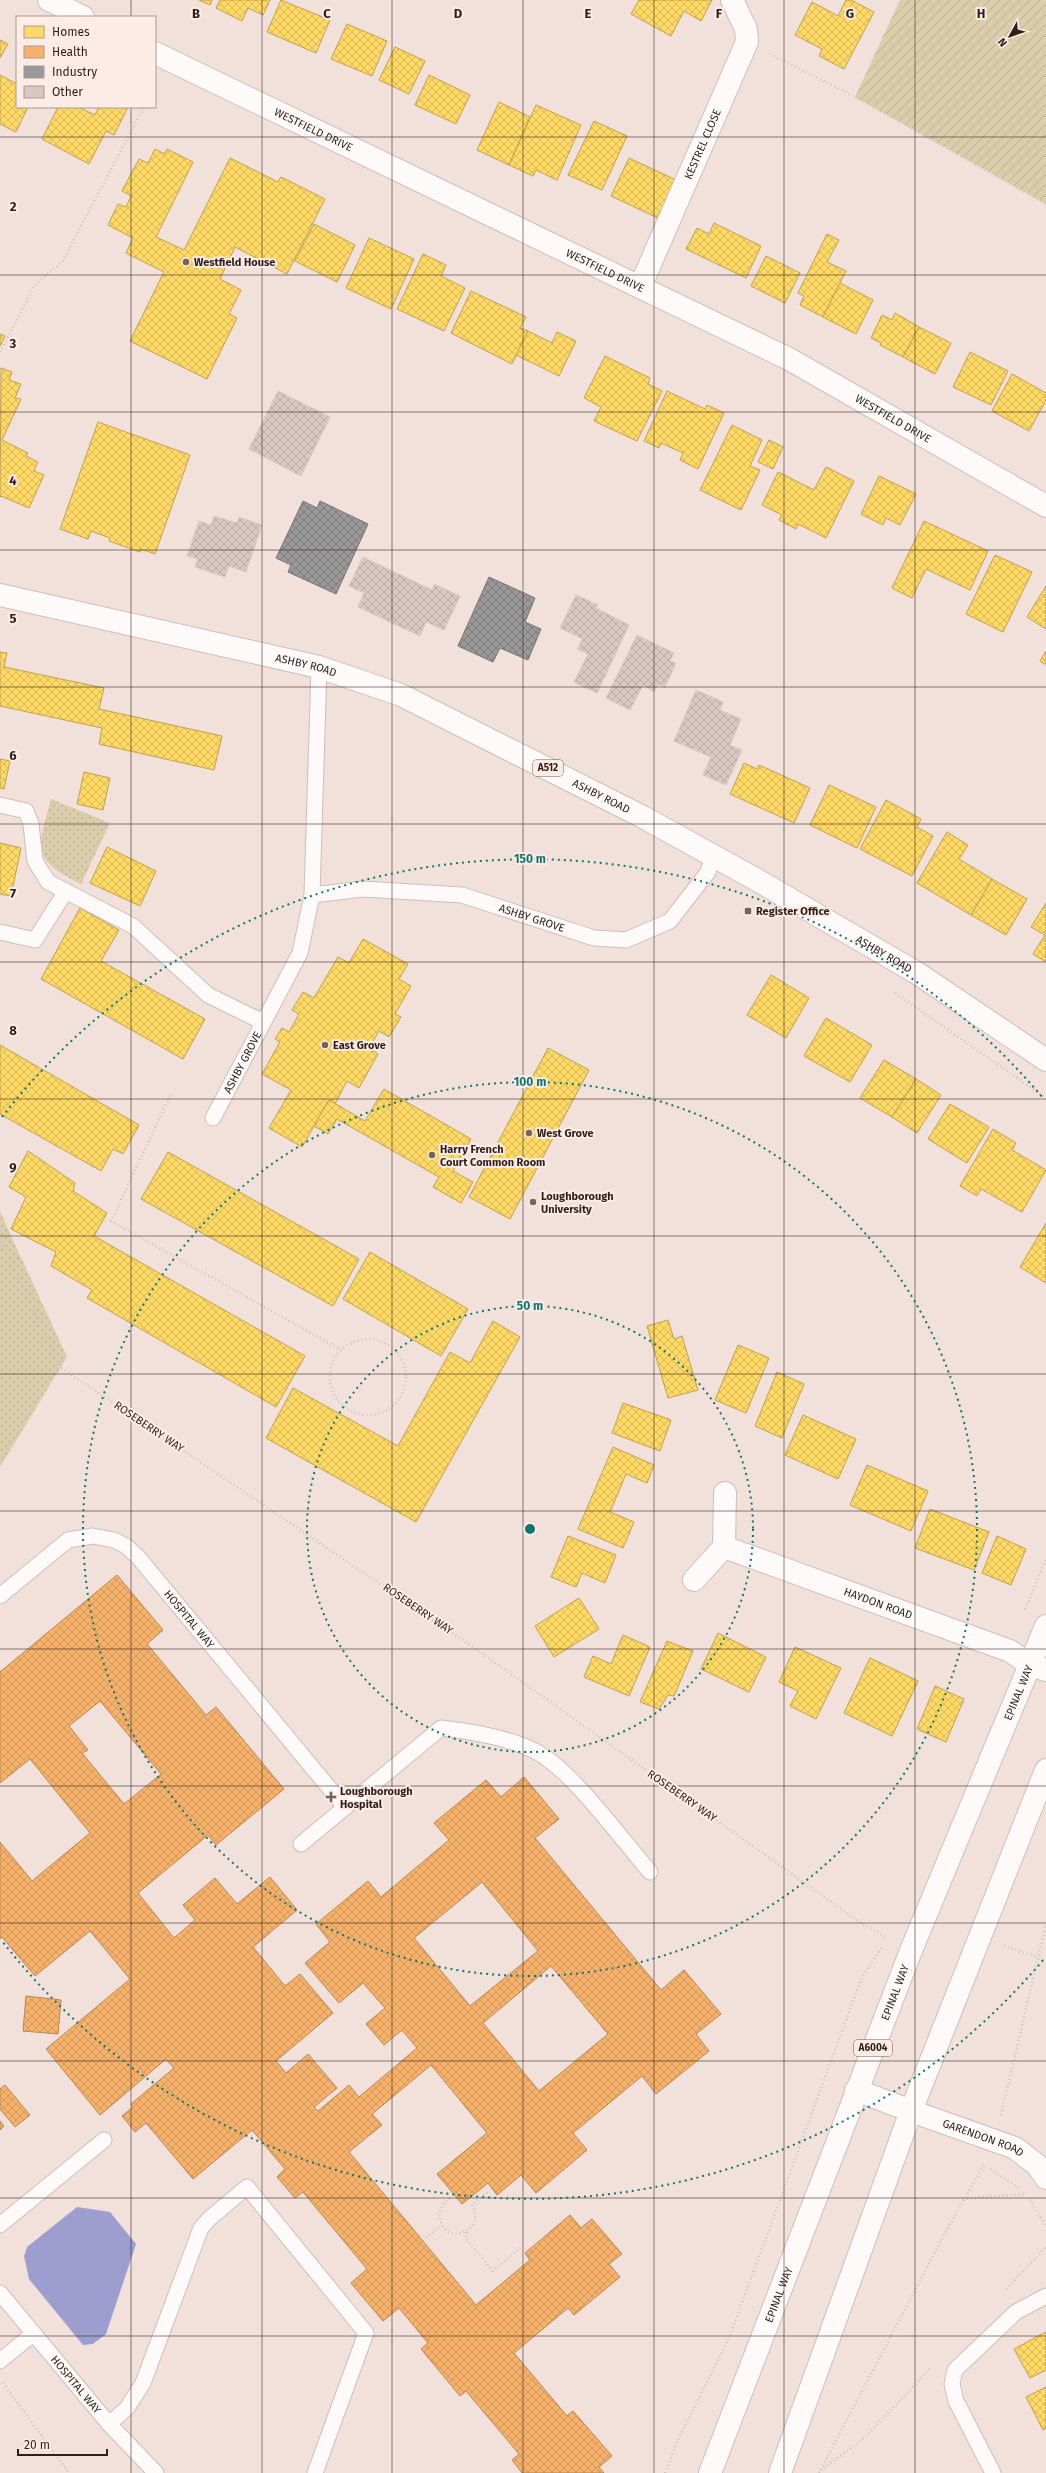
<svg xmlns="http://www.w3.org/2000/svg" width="1046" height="2473" viewBox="0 0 1046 2473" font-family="'Fira Sans',sans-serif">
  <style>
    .park { fill: url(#park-dots) }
    .garden { fill: url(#garden-furrows) }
    .water { fill: #9d9dd0 }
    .homes { fill: url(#homes-cross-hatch); stroke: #c0a14f }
    .health { fill: url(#health-cross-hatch); stroke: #ba8653; fill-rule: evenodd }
    .industry { fill: url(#industry-cross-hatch); stroke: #797473 }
    .building { fill: url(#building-cross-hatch); stroke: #d9c8c3 }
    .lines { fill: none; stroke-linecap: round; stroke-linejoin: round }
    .lane-casing { stroke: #cfbeba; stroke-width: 17 }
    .street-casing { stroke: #cfbeba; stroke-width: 24 }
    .primary-casing { stroke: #cfbeba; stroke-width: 24 }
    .path { stroke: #cac4c1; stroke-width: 2.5; stroke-dasharray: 1 3; stroke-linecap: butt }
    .lane { stroke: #fdfaf9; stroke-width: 15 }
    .street { stroke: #fdfaf9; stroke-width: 22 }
    .primary { stroke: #fdfaf9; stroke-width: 22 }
    .grid { fill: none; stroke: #2e1f1a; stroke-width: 1; stroke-opacity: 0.55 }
    .ring { fill: none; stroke: #0f766e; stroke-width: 2; stroke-dasharray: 2 4 }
    .poi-dot { fill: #73635d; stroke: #fdebe6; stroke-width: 1.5 }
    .labels { text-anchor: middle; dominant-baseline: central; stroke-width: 4; stroke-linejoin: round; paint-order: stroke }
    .shield { fill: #fdebe6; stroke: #6c5c57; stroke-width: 1 }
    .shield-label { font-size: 10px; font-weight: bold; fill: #2e1f1a }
    .street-label { font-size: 11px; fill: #2e1f1a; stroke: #fdebe6 }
    .poi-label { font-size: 11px; font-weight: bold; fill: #2e1f1a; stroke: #fdebe6; text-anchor: start }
    .grid-label { font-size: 13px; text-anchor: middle; font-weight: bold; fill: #2e1f1a; stroke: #fdebe6; stroke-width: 4; stroke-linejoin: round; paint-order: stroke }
    .centre { fill: #0f766e; stroke: #fdebe6; stroke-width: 2 }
    .ring-label { font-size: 12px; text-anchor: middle; font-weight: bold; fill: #0f766e; stroke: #fdebe6; stroke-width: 4; stroke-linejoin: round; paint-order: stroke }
  </style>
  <defs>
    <pattern id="park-dots" width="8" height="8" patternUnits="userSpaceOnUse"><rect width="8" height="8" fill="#dbcdab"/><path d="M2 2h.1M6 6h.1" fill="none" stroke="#bcb093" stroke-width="1.8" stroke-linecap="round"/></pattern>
    <pattern id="garden-furrows" width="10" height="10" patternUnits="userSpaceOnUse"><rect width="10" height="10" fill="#dbcdab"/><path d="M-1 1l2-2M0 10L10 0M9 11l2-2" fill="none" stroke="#bcb093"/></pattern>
    <pattern id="homes-cross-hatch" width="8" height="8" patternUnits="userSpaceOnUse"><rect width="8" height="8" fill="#ffd966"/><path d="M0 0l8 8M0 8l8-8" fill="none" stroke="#dbba58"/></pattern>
    <pattern id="health-cross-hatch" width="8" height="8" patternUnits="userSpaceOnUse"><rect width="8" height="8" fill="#f6b26b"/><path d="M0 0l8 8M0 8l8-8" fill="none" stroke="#d3995c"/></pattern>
    <pattern id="industry-cross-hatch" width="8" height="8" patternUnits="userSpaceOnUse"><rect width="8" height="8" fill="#999"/><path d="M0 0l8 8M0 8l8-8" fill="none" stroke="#7d7c7c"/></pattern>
    <pattern id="building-cross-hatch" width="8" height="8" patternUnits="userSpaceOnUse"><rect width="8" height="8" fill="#d9c7c1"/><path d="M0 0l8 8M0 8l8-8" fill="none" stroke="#bbaaa5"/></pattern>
  </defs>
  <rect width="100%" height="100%" fill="#f2e0da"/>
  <g class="park">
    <path d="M51,799L110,823L81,884C30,859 38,849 51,799Z"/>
    <path d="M0,1212L67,1357L0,1467Z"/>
  </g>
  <path class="garden" d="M900,0H1046V204L855,97Z"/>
  <path class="water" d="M77,2207L110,2212L136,2244L106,2334L93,2344L83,2345L29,2279L24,2256L27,2247Z"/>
  <g class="homes">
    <path d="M199,0H212L210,5Z"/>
    <path d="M220,0H270L263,15L248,8L242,21L216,8Z"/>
    <path d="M281,0L330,20L316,53L267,32Z"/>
    <path d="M639,0H712L701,21L684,11L671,36L631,14Z"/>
    <path d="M846,0H851L874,12L844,69L819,56L822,49L795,35L812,2L838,16Z"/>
    <path d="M347,24L387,41L372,76L331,59Z"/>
    <path d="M0,40L8,44L0,58Z"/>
    <path d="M395,47L425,61L409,94L379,80Z"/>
    <path d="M0,75L17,84V107H28L16,132L0,124Z"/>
    <path d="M429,75L470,95L456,124L415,105Z"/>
    <path d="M499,102L530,117L509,165L477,150Z"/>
    <path d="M536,105L581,125L557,180L536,170L533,176L509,165Z"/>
    <path d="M58,107H78L95,115L99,107H128L114,135L106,131L89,164L42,139Z"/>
    <path d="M594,121L627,136L602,190L568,175Z"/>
    <path d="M155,149L165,154L167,149L193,162L156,237L184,250L230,158L278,182L281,177L325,199L287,274L235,247L220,279L241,290L229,314L237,318L207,379L130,341L164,272L126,253L133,238L108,225L118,204L126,207L131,196L122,191L139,159L148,163Z"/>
    <path d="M629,158L678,181L660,219L611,196Z"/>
    <path d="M714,223L761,246L746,278L686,249L697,228L709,234Z"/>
    <path d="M314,224L355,245L337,282L295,261Z"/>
    <path d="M827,234L839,240L827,262L846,271L823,317L800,305L804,296L798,293Z"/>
    <path d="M369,238L414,259L391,309L346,288Z"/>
    <path d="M423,254L446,265L441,276L465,288L444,331L397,309Z"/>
    <path d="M766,256L800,273L785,303L751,286Z"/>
    <path d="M840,283L873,300L856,334L823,317Z"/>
    <path d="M471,291L526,317L520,328L528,331L512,364L451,333Z"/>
    <path d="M895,313L919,327L903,357L880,345L881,343L871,338L882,315L892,320Z"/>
    <path d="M919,327L951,343L935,374L903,357Z"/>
    <path d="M528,331L552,343L557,332L576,341L559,376L516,355Z"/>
    <path d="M0,334L5,336L0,346Z"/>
    <path d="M970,352L1008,371L991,405L953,387Z"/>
    <path d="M605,356L650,378L648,384L662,391L637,441L594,421L601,407L584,398Z"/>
    <path d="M1,368L12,372L9,380L21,384L15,398L21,399L2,440L28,453L26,456L38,462L34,471L44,475L29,508L1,496L0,497Z"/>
    <path d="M1012,374L1046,393V400L1029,431L992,411Z"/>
    <path d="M667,391L705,409L707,405L724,413L698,469L680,460L683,453L661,443L659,448L644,441Z"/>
    <path d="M98,422L190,455L155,554L141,549L140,552L109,541L110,538L91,531L88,539L60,529Z"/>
    <path d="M732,425L762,440L750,466L760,470L741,510L700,490Z"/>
    <path d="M769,440L783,447L773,469L758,462Z"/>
    <path d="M826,467L854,481L826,538L798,524L796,529L779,520L782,515L762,505L778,472L814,490Z"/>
    <path d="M879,476L916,494L900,525L886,518L883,525L861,514Z"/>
    <path d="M924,521L988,551L970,590L926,569L912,598L892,588Z"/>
    <path d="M995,555L1032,572L1003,632L966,614Z"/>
    <path d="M1046,586V629L1027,617Z"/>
    <path d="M1046,651V664H1044L1040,661Z"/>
    <path d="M0,652L7,653L4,667L104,688L99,709L222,736L214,770L99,744L102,728L0,706Z"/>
    <path d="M0,759L10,761L4,789L0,788Z"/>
    <path d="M744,763L757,769L759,765L810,788L794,823L730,794Z"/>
    <path d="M84,772L110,778L103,810L77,804Z"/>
    <path d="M829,785L876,807L857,848L810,825Z"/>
    <path d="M886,800L921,819L917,827L933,836L912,876L860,849Z"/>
    <path d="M947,832L968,845L959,859L992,879L971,915L917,883Z"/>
    <path d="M0,843L21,848L11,896L0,894Z"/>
    <path d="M107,847L156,871L140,906L90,883Z"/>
    <path d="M992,879L1027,899L1006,935L971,915Z"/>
    <path d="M1046,903V962L1033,954L1045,935L1031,927Z"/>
    <path d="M80,908L119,930L101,961L205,1019L183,1059L41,979Z"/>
    <path d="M363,939L408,964L399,979L411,986L395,1014L401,1017L389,1037L379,1031L369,1048L378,1054L359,1088L347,1081L335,1104L329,1100L302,1147L269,1128L291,1090L262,1074L280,1042L275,1039L282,1028L289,1032L299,1014L292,1010L303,992L314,998L338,957L349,963Z"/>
    <path d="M771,975L809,998L786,1038L747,1015Z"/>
    <path d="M826,1018L872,1045L850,1082L804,1056Z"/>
    <path d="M0,1045L139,1125L123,1154L113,1149L101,1171L0,1114Z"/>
    <path d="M548,1048L589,1070L510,1219L469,1197Z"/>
    <path d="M884,1060L916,1079L892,1117L860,1098Z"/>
    <path d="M916,1079L941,1095L917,1133L892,1117Z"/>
    <path d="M384,1089L471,1139L453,1171L473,1182L461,1203L433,1187L439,1177L337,1119L328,1134L314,1126L329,1100L365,1121Z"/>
    <path d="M950,1104L989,1127L967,1163L928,1139Z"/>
    <path d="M993,1129L1016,1143L1012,1150L1046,1170L1022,1212L981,1189L977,1196L960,1186Z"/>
    <path d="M28,1151L75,1183L73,1191L107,1213L94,1236L305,1356L276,1407L87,1298L92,1290L51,1266L56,1252L11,1229L26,1197L9,1187Z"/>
    <path d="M168,1152L359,1259L333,1306L141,1199Z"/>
    <path d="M1046,1223V1283L1020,1267Z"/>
    <path d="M370,1252L468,1309L441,1356L343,1299Z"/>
    <path d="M668,1320L674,1339L682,1336L698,1390L668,1398L647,1326Z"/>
    <path d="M493,1321L520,1337L416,1522L266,1438L293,1388L398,1446L450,1352L470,1363Z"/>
    <path d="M738,1345L769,1358L746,1413L715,1400Z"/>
    <path d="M777,1372L804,1384L782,1438L755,1426Z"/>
    <path d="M623,1403L671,1420L660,1451L612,1433Z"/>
    <path d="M803,1415L856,1439L838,1479L785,1455Z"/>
    <path d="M613,1447L654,1465L647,1483L626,1474L610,1512L634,1522L623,1548L578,1529Z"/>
    <path d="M867,1465L928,1491L911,1531L850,1505Z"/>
    <path d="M930,1509L989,1532L974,1570L915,1548Z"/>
    <path d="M568,1536L616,1555L605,1583L582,1573L576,1587L551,1577Z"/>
    <path d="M997,1536L1026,1549L1011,1585L982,1573Z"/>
    <path d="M579,1598L599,1629L554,1657L535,1626Z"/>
    <path d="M718,1633L766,1657L749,1692L701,1669Z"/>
    <path d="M623,1635L650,1647L629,1696L584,1677L593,1656L611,1664Z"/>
    <path d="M667,1641L693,1651L674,1696L668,1695L659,1709L640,1702Z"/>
    <path d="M795,1647L841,1668L816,1719L790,1706L798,1691L779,1682Z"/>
    <path d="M870,1658L918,1681L892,1736L844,1713Z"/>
    <path d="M935,1686L964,1699L946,1742L917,1729Z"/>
    <path d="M1046,2332V2370L1030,2378L1014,2349Z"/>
    <path d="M1046,2387V2428L1043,2430L1026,2397Z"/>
  </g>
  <g class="health">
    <path d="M117,1575L163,1630L147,1644L206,1715L216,1707L284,1789L216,1845L208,1835L138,1893L174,1938L195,1920L183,1905L215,1878L237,1904L270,1877L297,1910L253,1947L285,1986L300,1974L333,2013L276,2061L286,2073L308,2054L337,2088L314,2107L318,2111L349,2085L359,2097L417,2048L402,2030L384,2045L366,2024L385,2008L363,1983L339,2003L305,1963L330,1942L316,1924L368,1881L381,1897L449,1840L434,1823L486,1780L501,1797L524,1777L559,1819L535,1838L661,1990L684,1970L721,2014L696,2034L709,2051L656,2094L642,2076L573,2133L587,2150L536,2193L521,2175L497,2195L488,2183L462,2204L437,2174L487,2133L431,2065L372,2114L382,2125L349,2152L476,2305L530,2260L525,2253L570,2215L581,2228L592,2219L622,2254L609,2264L620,2277L574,2315L568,2308L514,2353L567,2416L573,2411L612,2456L599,2467L604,2473H522L512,2460L519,2454L466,2391L460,2396L421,2349L428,2343L399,2308L383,2321L351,2283L367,2269L303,2192L295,2198L277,2177L285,2169L252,2130L193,2179L146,2123L135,2132L122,2116L133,2107L131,2104L174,2068L166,2059L100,2115L46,2049L130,1979L90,1931L35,1976L2,1937L0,1939V1842L32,1881L90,1833L30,1759L0,1783V1672ZM100,1701L161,1774L124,1804L82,1753L88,1750L69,1726ZM482,1882L538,1951L470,2006L414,1938ZM551,1966L608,2034L539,2091L483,2023Z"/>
    <path d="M26,1996L61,2000L58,2034L23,2031Z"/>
    <path d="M5,2085L30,2115L15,2127L0,2109V2089Z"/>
    <path d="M0,2121L4,2126L0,2130Z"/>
  </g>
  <g class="industry">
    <path d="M303,501L317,508L320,501L368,524L336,594L288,572L291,565L276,558Z"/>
    <path d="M489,577L535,598L525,622L541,629L528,660L500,648L493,662L458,646Z"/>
  </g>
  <g class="building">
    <path d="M278,391L330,417L301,476L249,449Z"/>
    <path d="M214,516L237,523L239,517L262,525L246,572L229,566L225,577L195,567L198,559L187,556L199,521L211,525Z"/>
    <path d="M363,557L432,590L434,584L460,596L444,630L426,622L420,636L358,607L364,593L349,586Z"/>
    <path d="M576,595L598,605L596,608L629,625L597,693L574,682L588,654L577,649L583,639L560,628Z"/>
    <path d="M637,635L674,653L670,661L676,663L665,687L658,684L654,692L643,685L630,710L606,698Z"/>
    <path d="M696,690L723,702L720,710L741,719L730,745L742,750L726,785L703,775L711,757L674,741Z"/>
  </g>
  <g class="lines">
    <defs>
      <g id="lane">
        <path d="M0,805L26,811L31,824L35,861L48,882L133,926L208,995L263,1022"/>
        <path id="s1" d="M312,895L363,889L462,895L594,938L626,940L670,921L708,872L713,855"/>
        <path d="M0,932L35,940L66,891"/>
        <path id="s2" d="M213,1118L300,953L312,895L319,667"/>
        <path id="s3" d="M0,1596L68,1540L93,1536L114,1540L126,1546L138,1557L345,1807"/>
        <path d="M301,1844L441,1728C473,1732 506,1737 535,1751C572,1770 622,1840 650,1872"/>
        <path d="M0,2225L104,2140"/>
        <path id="s4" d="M0,2293L109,2424L156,2473"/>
        <path d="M0,2361L33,2334"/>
        <path d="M109,2424L127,2408L143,2383L201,2228L210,2218L247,2187L366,2333L315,2473"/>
        <path d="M993,2473L956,2401L952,2384L955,2370L1016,2312L1046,2296"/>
      </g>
      <g id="street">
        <path d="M49,0L83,17"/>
        <path id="s5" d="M155,53L789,359L1046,506"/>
        <path id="s6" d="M640,287L747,42L746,29L732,0"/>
        <path id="s7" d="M724,1547L1010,1651L1030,1665L1046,1670"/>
        <path d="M694,1580L724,1547L725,1493"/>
        <path id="s8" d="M911,2111L1015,2148L1037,2165L1046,2178"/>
      </g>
      <g id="primary">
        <path id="s9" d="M0,595L319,667L401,695L643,817L757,880L917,973L1046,1060"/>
        <path d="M856,2090L911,2111"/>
        <path id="s10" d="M710,2473L912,1948L1046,1626"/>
        <path d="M780,2473L911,2111L1046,1770"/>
      </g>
    </defs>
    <use href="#lane" class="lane-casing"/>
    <use href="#street" class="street-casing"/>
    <use href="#primary" class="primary-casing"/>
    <g class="path">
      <path d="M770,54L855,97L1046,204"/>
      <path d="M0,352L35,285L62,262L144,107"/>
      <path d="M895,993L1046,1098"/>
      <path d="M171,1094L111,1221L341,1350"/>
      <path d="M0,1238L60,1367L473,1647L858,1921L888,1938"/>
      <circle cx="368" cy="1377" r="38"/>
      <path d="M1025,1609L1046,1560"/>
      <path d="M1004,1946L1038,1957"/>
      <path d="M1001,2115L1046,1924"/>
      <path d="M991,2169L1020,2189"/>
      <path d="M450,2198C436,2208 436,2223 450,2233C468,2237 482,2222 472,2205L490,2190"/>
      <path d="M963,2199L1024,2194"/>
      <path d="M1030,2200L1046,2227"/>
      <path d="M467,2232L466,2239L493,2271L521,2247"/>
      <path d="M426,2238L441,2225"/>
      <path d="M1006,2289L1046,2247"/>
      <path d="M3,2383L69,2473"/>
      <path d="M821,2470L862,2440L931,2368"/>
      <path d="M665,2473L678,2440L729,2338L862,1977L882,1947"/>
      <path d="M819,2473L944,2235L984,2165"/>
    </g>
    <use href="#lane" class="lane"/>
    <use href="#street" class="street"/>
    <use href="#primary" class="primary"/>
  </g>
  <path class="grid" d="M131,0V17M262,0V2473M392,0V2473M523,0V2473M654,0V2473M784,0V2473M915,0V2473M131,107V2473M0,137H1046M0,275H1046M0,412H1046M0,550H1046M0,687H1046M0,824H1046M0,962H1046M0,1099H1046M0,1236H1046M0,1374H1046M0,1511H1046M0,1649H1046M0,1786H1046M0,1923H1046M0,2061H1046M0,2198H1046M0,2336H1046"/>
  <g class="ring">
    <circle cx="530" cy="1529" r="223"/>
    <circle cx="530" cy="1529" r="447"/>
    <path d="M1043 1960A670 670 0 0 1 2 1941M2 1117A670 670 0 0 1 1043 1098"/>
  </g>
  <g class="poi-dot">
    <circle cx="186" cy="262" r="4"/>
    <rect x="744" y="907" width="8" height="8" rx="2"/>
    <circle cx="325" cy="1045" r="4"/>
    <circle cx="529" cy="1133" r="4"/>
    <circle cx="432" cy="1155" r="4"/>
    <circle cx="533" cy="1202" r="4"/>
    <path d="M329 1791h4v4h4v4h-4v4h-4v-4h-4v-4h4z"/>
  </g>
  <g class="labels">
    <g class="shield">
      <rect x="533" y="760" width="30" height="16" rx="3"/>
      <rect x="854" y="2040" width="38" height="16" rx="3"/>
    </g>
    <g class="shield-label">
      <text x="548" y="768">A512</text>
      <text x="873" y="2048">A6004</text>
    </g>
    <g class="street-label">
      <text stroke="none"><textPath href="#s5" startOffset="176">WESTFIELD DRIVE</textPath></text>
      <text stroke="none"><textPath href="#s6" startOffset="156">KESTREL CLOSE</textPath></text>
      <text stroke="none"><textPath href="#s5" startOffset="500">WESTFIELD DRIVE</textPath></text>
      <text stroke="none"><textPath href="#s5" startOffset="824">WESTFIELD DRIVE</textPath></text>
      <text stroke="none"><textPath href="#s9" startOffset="314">ASHBY ROAD</textPath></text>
      <text stroke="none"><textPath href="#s9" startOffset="638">ASHBY ROAD</textPath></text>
      <text stroke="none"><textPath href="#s1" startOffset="224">ASHBY GROVE</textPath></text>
      <text stroke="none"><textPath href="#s9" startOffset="962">ASHBY ROAD</textPath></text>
      <text stroke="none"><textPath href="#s2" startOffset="63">ASHBY GROVE</textPath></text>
      <text transform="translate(149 1427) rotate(34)">ROSEBERRY WAY</text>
      <text stroke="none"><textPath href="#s7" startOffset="164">HAYDON ROAD</textPath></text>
      <text transform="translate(418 1609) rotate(34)">ROSEBERRY WAY</text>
      <text stroke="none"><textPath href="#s3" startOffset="245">HOSPITAL WAY</textPath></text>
      <text stroke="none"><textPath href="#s10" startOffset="839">EPINAL WAY</textPath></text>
      <text transform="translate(682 1796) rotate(35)">ROSEBERRY WAY</text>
      <text stroke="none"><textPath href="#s10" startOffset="515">EPINAL WAY</textPath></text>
      <text stroke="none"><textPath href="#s8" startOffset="77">GARENDON ROAD</textPath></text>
      <text stroke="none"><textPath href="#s10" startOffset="191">EPINAL WAY</textPath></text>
      <text stroke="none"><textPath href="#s4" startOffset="119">HOSPITAL WAY</textPath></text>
    </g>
    <g class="poi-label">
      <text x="194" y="262">Westfield House</text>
      <text x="756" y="911">Register Office</text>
      <text x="333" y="1045">East Grove</text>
      <text x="537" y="1133">West Grove</text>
      <text x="440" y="1149">Harry French<tspan x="440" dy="13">Court Common Room</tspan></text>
      <text x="541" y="1196">Loughborough<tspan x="541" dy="13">University</tspan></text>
      <text x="340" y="1791">Loughborough<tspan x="340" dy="13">Hospital</tspan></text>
    </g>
  </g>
  <g class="grid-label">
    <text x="196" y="18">B</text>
    <text x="327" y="18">C</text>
    <text x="458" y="18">D</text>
    <text x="588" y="18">E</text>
    <text x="719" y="18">F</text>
    <text x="850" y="18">G</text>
    <text x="981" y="18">H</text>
    <text x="13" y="211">2</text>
    <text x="13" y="348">3</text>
    <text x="13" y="485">4</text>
    <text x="13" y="623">5</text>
    <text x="13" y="760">6</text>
    <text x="13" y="898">7</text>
    <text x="13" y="1035">8</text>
    <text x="13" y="1172">9</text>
  </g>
  <circle cx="530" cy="1529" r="6" class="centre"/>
  <g class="ring-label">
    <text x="530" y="863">150 m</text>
    <text x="530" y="1086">100 m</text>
    <text x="530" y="1310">50 m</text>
  </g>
  <rect x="16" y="16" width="140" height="92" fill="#fdebe6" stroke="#aa9994"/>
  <rect x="24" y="26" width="20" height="12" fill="#ffd966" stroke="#aa9994"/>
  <text x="52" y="36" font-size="12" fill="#2e1f1a">Homes</text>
  <rect x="24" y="46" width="20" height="12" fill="#f6b26b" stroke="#aa9994"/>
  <text x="52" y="56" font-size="12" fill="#2e1f1a">Health</text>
  <rect x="24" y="66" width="20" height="12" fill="#999999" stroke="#aa9994"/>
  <text x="52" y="76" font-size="12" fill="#2e1f1a">Industry</text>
  <rect x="24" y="86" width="20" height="12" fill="#d9c7c1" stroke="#aa9994"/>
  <text x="52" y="96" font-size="12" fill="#2e1f1a">Other</text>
  <g transform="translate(1010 36) rotate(230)" stroke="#fdebe6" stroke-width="3" paint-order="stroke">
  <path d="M0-3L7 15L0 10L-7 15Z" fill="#2e1f1a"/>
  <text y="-6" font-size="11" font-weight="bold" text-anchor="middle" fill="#2e1f1a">N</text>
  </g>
  <path d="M18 2449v6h89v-6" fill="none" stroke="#2e1f1a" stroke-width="2"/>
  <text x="24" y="2449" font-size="12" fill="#2e1f1a" stroke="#fdebe6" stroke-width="3" paint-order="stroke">20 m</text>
</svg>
